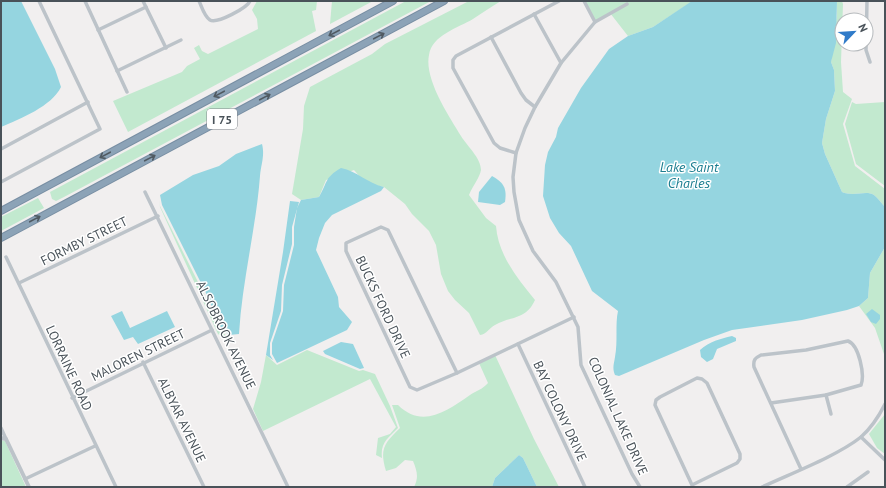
<svg xmlns="http://www.w3.org/2000/svg" width="886" height="488" viewBox="0 0 886 488" font-family="'PT Sans',sans-serif">
  <style>
    .green { fill: #c2e9cf }
    .water { fill: #95d5e0 }
    .lines { fill: none; stroke-linecap: round; stroke-linejoin: round }
    .motorway-casing { stroke: #788ea3; stroke-width: 8 }
    .minor { stroke: #bcc3c9; stroke-width: 3.5 }
    .tertiary { stroke: #bcc3c9; stroke-width: 4 }
    .motorway { stroke: #8ca3b7; stroke-width: 6 }
    .oneway { stroke: #505a62 }
    .labels { text-anchor: middle; dominant-baseline: central; stroke-width: 3; stroke-linejoin: round; paint-order: stroke }
    .shield { fill: #fff; stroke: #80868b; stroke-width: 1 }
    .shield-label { font-size: 12px; font-weight: bold; fill: #495259 }
    .street-label { font-size: 13px; fill: #495259; stroke: #fff }
    .water-label { font-size: 14px; font-style: italic; fill: #1d7e90; stroke: #fff }
  </style>
  <rect width="100%" height="100%" fill="#f1efef"/>
  <g class="green">
    <path d="M257,1H317L316,10L312,11L316,31L128,132L113,101L182,72L187,66L200,59L194,48L199,45L202,51L208,54L258,29L257,19L252,10Z"/>
    <path d="M332,1H373L330,24Z"/>
    <path d="M406,1H431L64,197L56,201L52,199L50,192Z"/>
    <path d="M469,1H501C491,7 482,13 473,19C458,28 432,35 429,55C424,79 449,116 461,136C467,146 481,158 481,170C480,177 472,187 469,195L486,218L496,226C498,255 518,279 535,300C526,320 511,316 495,325C489,328 487,334 480,335L469,313L455,300L448,291L441,274L436,245L429,231L412,214L405,204L384,187L374,185L361,178L354,170L326,180L319,197L301,200L292,194L303,129L304,106L310,87L372,54L385,44Z"/>
    <path d="M584,1H693L653,27L628,36L610,13L595,22Z"/>
    <path d="M837,1H842L843,4L841,62L843,92L852,99L843,124L855,166L885,189V207C882,204 878,198 874,195C866,190 854,197 842,192L825,154L822,143L826,119L835,91L834,70L831,62L837,16Z"/>
    <path d="M852,102L856,104L885,102V186L856,164L845,124Z"/>
    <path d="M38,198L44,208L1,231V217Z"/>
    <path d="M159,199L160,206L204,294L218,326L227,337L233,336L232,338H224L218,334L160,207Z"/>
    <path d="M885,247V357L875,328L859,306L868,298L870,273Z"/>
    <path d="M307,350L359,371L363,370L375,374L390,406L398,428C388,438 380,443 382,458L376,455L378,438L390,434L396,427L370,379L263,431L253,409L261,382L266,355L277,365Z"/>
    <path d="M495,355L534,439L559,487H537L523,458L519,455L495,478L492,487H414C419,477 417,471 413,461L405,460L396,468L386,471C379,448 385,443 400,428L392,405H398C422,429 447,411 470,395C476,391 483,389 488,383L479,363Z"/>
    <path d="M885,414V454L877,448L869,434Z"/>
    <path d="M1,440L5,441L26,487H1Z"/>
  </g>
  <g class="water">
    <path d="M1,1H21L55,69L61,87C52,106 20,119 1,127Z"/>
    <path d="M692,1H837L836,43L831,62L834,70L835,91L826,119L822,143L825,154L842,192C854,197 866,190 874,195C878,198 882,204 885,207V247L870,273L868,298L859,306L847,310L802,320L732,330L704,340L619,376L615,375C612,368 614,364 615,357C618,341 615,324 618,311L592,291L571,246L559,233L550,218L543,196L545,165L548,152L556,137L558,128L581,88L609,49L628,36L653,27Z"/>
    <path d="M262,144C265,156 261,164 260,176C256,229 242,281 239,334L229,335L220,326L206,293L162,205L160,195L193,175L219,166L236,154Z"/>
    <path d="M341,168C357,171 367,183 384,187L381,191L332,215L325,223L319,238L316,250L338,297L339,307L352,322L347,330L277,363L272,354V343L283,311L284,285L294,245V227L297,208L301,200L319,197C328,182 324,178 341,168Z"/>
    <path d="M492,176C504,183 507,188 505,202L500,205L478,202L479,192Z"/>
    <path d="M290,201L299,202L292,227V244L282,285L281,311L270,343V355L273,360L266,355L283,252Z"/>
    <path d="M872,309L880,315V319L876,324L871,322L866,314Z"/>
    <path d="M122,311L130,328L167,311L175,327L138,344L133,337L124,340L111,316Z"/>
    <path d="M732,336L736,338V341L717,349L713,359L707,362L701,357L700,350C710,341 720,339 732,336Z"/>
    <path d="M341,342L353,344L364,368L360,369L325,354L323,351Z"/>
    <path d="M519,455L523,458L537,487H492L495,478Z"/>
  </g>
  <g class="lines">
    <defs>
      <g id="motorway">
        <path d="M1,211L393,1"/>
        <path d="M1,238L444,1"/>
      </g>
    </defs>
    <use href="#motorway" class="motorway-casing"/>
    <g class="minor">
      <path d="M85,1L127,92"/>
      <path d="M143,1L166,48"/>
      <path d="M199,1C202,7 204,16 210,20C217,24 247,8 250,1"/>
      <path d="M584,1L595,22"/>
      <path d="M867,1L866,50L870,62"/>
      <path d="M627,4L595,22L561,63L535,107L525,128L516,153L513,177L514,192L519,220L533,251L556,282L578,327L581,365L632,474L640,487"/>
      <path d="M534,14L561,63"/>
      <path d="M98,30L146,7"/>
      <path d="M491,37L521,93L526,100L535,107"/>
      <path d="M117,71L181,40"/>
      <path d="M1,149L88,102"/>
      <path d="M516,153L500,148L494,143L453,68V60L456,56L559,1"/>
      <path d="M1,182L100,129L39,1"/>
      <path d="M145,192L288,487"/>
      <path d="M381,227L388,230L457,373L417,390L410,387L346,251V243Z"/>
      <path d="M6,257L116,487"/>
      <path d="M19,283L158,216"/>
      <path d="M518,344L585,487"/>
      <path d="M143,362L204,487"/>
      <path d="M457,373L574,317"/>
      <path d="M697,378L702,379L707,383L740,454V459L737,463L692,485L655,405L656,400L660,397Z"/>
      <path d="M826,395L831,414"/>
      <path d="M72,398L212,330"/>
      <path d="M771,403L826,395L861,385C865,375 859,345 848,341L806,350L761,355C755,358 753,360 754,367L801,469"/>
      <path d="M1,428L6,439"/>
      <path d="M861,437L885,460"/>
      <path d="M25,479L95,446"/>
      <path d="M762,487C792,473 837,456 861,437C871,428 879,416 885,404"/>
      <path d="M847,487L868,472"/>
    </g>
    <path class="tertiary" d="M1,438L6,439L29,487"/>
    <use href="#motorway" class="motorway"/>
  </g>
  <defs><path id="oneway-shaft" d="M-6 0H5M1.5-3L5.5 0L1.5 3" fill="none" stroke-width="1.6" stroke-linecap="round" stroke-linejoin="round"/></defs>
  <g class="oneway">
    <use href="#oneway-shaft" transform="translate(334 33) rotate(152)"/>
    <use href="#oneway-shaft" transform="translate(379 36) rotate(-28)"/>
    <use href="#oneway-shaft" transform="translate(219 94) rotate(152)"/>
    <use href="#oneway-shaft" transform="translate(265 97) rotate(-28)"/>
    <use href="#oneway-shaft" transform="translate(105 155) rotate(152)"/>
    <use href="#oneway-shaft" transform="translate(150 158) rotate(-28)"/>
    <use href="#oneway-shaft" transform="translate(35 219) rotate(-28)"/>
  </g>
  <g class="labels">
    <rect class="shield" x="207" y="109" width="30" height="20" rx="3"/>
    <g class="shield-label">
      <text x="222" y="119">I 75</text>
    </g>
    <g class="street-label">
      <text transform="translate(84 241) rotate(-26)">FORMBY STREET</text>
      <text transform="translate(383 307) rotate(65)">BUCKS FORD DRIVE</text>
      <text transform="translate(226 335) rotate(64)">ALSOBROOK AVENUE</text>
      <text transform="translate(138 355) rotate(-26)">MALOREN STREET</text>
      <text transform="translate(69 368) rotate(65)">LORRAINE ROAD</text>
      <text transform="translate(560 411) rotate(65)">BAY COLONY DRIVE</text>
      <text transform="translate(618 416) rotate(66)">COLONIAL LAKE DRIVE</text>
      <text transform="translate(182 420) rotate(64)">ALBYAR AVENUE</text>
    </g>
    <g class="water-label">
      <text x="689" y="167">Lake Saint<tspan x="689" dy="16">Charles</tspan></text>
    </g>
  </g>
  <rect width="886" height="488" fill="none" stroke="#495259" stroke-width="4"/>
  <g transform="translate(854 32) rotate(65)"><circle r="19" fill="#ffffff" stroke="#b6babd"/>
  <path d="M0-3L7 15L0 10L-7 15Z" fill="#307bc9"/>
  <text y="-6" font-size="11" font-weight="bold" text-anchor="middle" fill="#495259">N</text>
  </g>
</svg>
